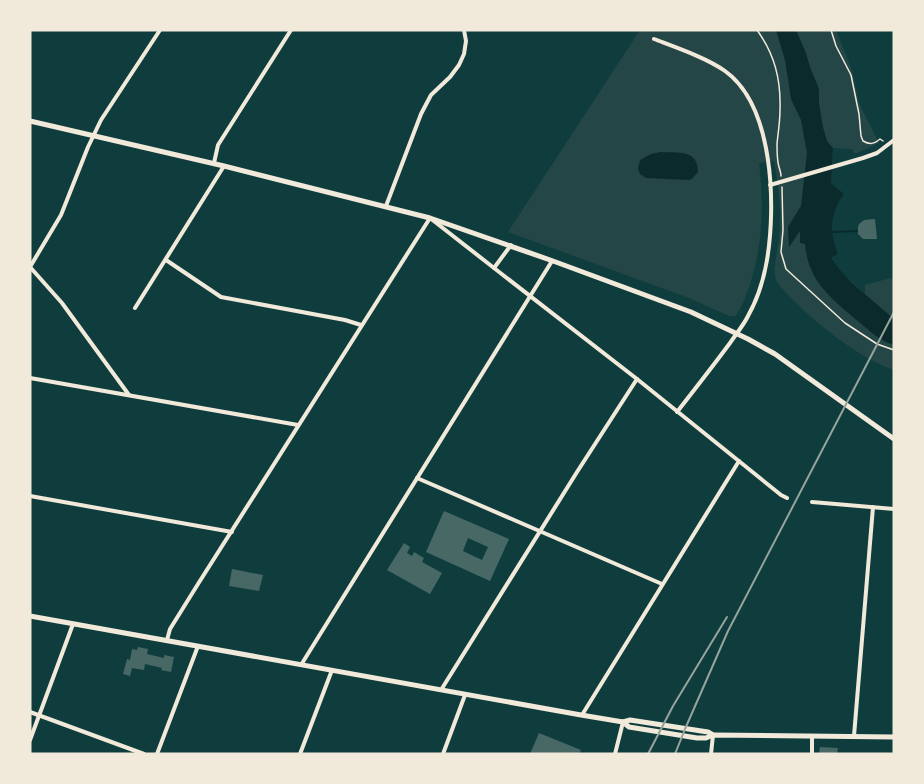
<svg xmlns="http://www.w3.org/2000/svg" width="924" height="784" viewBox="0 0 924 784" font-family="'PT Sans Narrow',sans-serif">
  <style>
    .green { fill: #244646 }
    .water { fill: #0a2a2b }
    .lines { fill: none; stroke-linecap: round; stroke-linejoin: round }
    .stream { stroke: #0a2a2b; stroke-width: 2 }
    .building { fill: #486865; fill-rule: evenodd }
    .path { stroke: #f1e9da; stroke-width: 1.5 }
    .minor { stroke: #f1e9da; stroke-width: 4 }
    .secondary { stroke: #f1e9da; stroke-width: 5 }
    .rail { stroke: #97a49c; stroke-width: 2 }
  </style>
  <rect width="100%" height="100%" fill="#0f3d3e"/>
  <path class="green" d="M640,30H836L852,70L859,103L879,143L855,154L852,149L833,148L831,183L844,194C830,213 829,232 838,254L831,258L845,276L865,294V285L891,278L894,279V370C860,359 814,322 790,297C784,290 776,284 775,275C774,267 776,259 777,252C779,241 780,231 780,220C781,200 777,180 774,161L759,163C764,205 763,247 749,287C745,298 742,308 735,316H729L689,298L508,232Z"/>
  <g class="water">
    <path d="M776,30H796L806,53L810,67L819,89V103L823,127L827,141L833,148L831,183L844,194C830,213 829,232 838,254L831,258L841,271L852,283L894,319V345C880,341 870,331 859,322C832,299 808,282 805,244L800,243V231L789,247L788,227L801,206L807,153L801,120L791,99L785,60Z"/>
    <path d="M661,152C678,153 698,149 698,172L692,179L689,180L646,178L640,174L638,169L640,160L651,154Z"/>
  </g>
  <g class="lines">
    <path class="stream" d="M830,232L857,231"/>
  </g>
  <g class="building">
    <path d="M875,219L877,239H863L858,234V227L859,224L864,220Z"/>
    <path d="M444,511L509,539L490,581L426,552ZM468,538L488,547L482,560L463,551Z"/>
    <path d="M404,543L410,547L407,553L412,556L414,552L424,558L422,562L442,573L430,594L387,570Z"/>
    <path d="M232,569L263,575L259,591L229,586Z"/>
    <path d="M138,647L148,649L147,654L164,658V655L174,657L171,672L161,670L162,668L145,664L144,670L132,668L130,676L123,674L127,659L130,660L132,649L137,650Z"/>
    <path d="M539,733L581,750L579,754H530Z"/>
    <path d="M820,747L838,748L837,754H819Z"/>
  </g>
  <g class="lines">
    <g class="path">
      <path d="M757,30C775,55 781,80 780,110C780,122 778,133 777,144C777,150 777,161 779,167C780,170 781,173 781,176"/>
      <path d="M831,30L836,46L851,75L859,114L861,136L863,141C870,145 874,144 880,139L883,141"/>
      <path d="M782,187L783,230L781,252L786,269L845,323L877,344L894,350"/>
    </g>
    <g class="minor">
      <path d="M654,39C675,47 707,58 725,71C774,106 776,206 767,260C764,278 757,300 748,316C743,326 736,334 730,343C713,366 695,389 677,412"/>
      <path d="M214,163L218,145L291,30"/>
      <path d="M770,185L863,158L877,153L894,140"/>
      <path d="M386,206L421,114L431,95L450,77L459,65L464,54L466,41L464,30"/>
      <path d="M511,245L494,268L637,379L781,495L787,498"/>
      <path d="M166,260L221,297L345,320L361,325"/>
      <path d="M30,267L61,215L88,147L101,120L160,30"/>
      <path d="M30,267L62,303L129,395"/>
      <path d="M135,308L224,166"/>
      <path d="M30,378L298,425"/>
      <path d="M417,478L662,584"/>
      <path d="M30,496L232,532"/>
      <path d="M812,502L894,509"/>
      <path d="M167,640L170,629L198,584L430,218L494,268"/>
      <path d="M301,665L552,261"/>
      <path d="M441,690L577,472L637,379"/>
      <path d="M30,712L144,754"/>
      <path d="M582,715L739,461"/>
      <path d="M854,736L873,507"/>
      <path d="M30,740L73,624"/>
      <path d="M157,754L198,646"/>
      <path d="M300,754L332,670"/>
      <path d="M443,754L465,695"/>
      <path d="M615,754L623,722"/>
      <path d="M711,754L713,735"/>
      <path d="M812,754V736"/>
    </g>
    <g class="secondary">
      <path d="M30,121L224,166L430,218L553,261L691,312L748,339L775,354L894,439"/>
      <path d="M30,616L581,715L623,722L630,720L708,732L713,735"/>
      <path d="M623,722L629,727L697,738H706L713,735L894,737"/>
    </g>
    <g class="rail">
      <path d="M648,754L673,706L727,617"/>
      <path d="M675,754L685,729L728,631L894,312"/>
    </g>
  </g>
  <rect width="924" height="784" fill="none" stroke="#f1e9da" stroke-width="63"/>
</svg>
